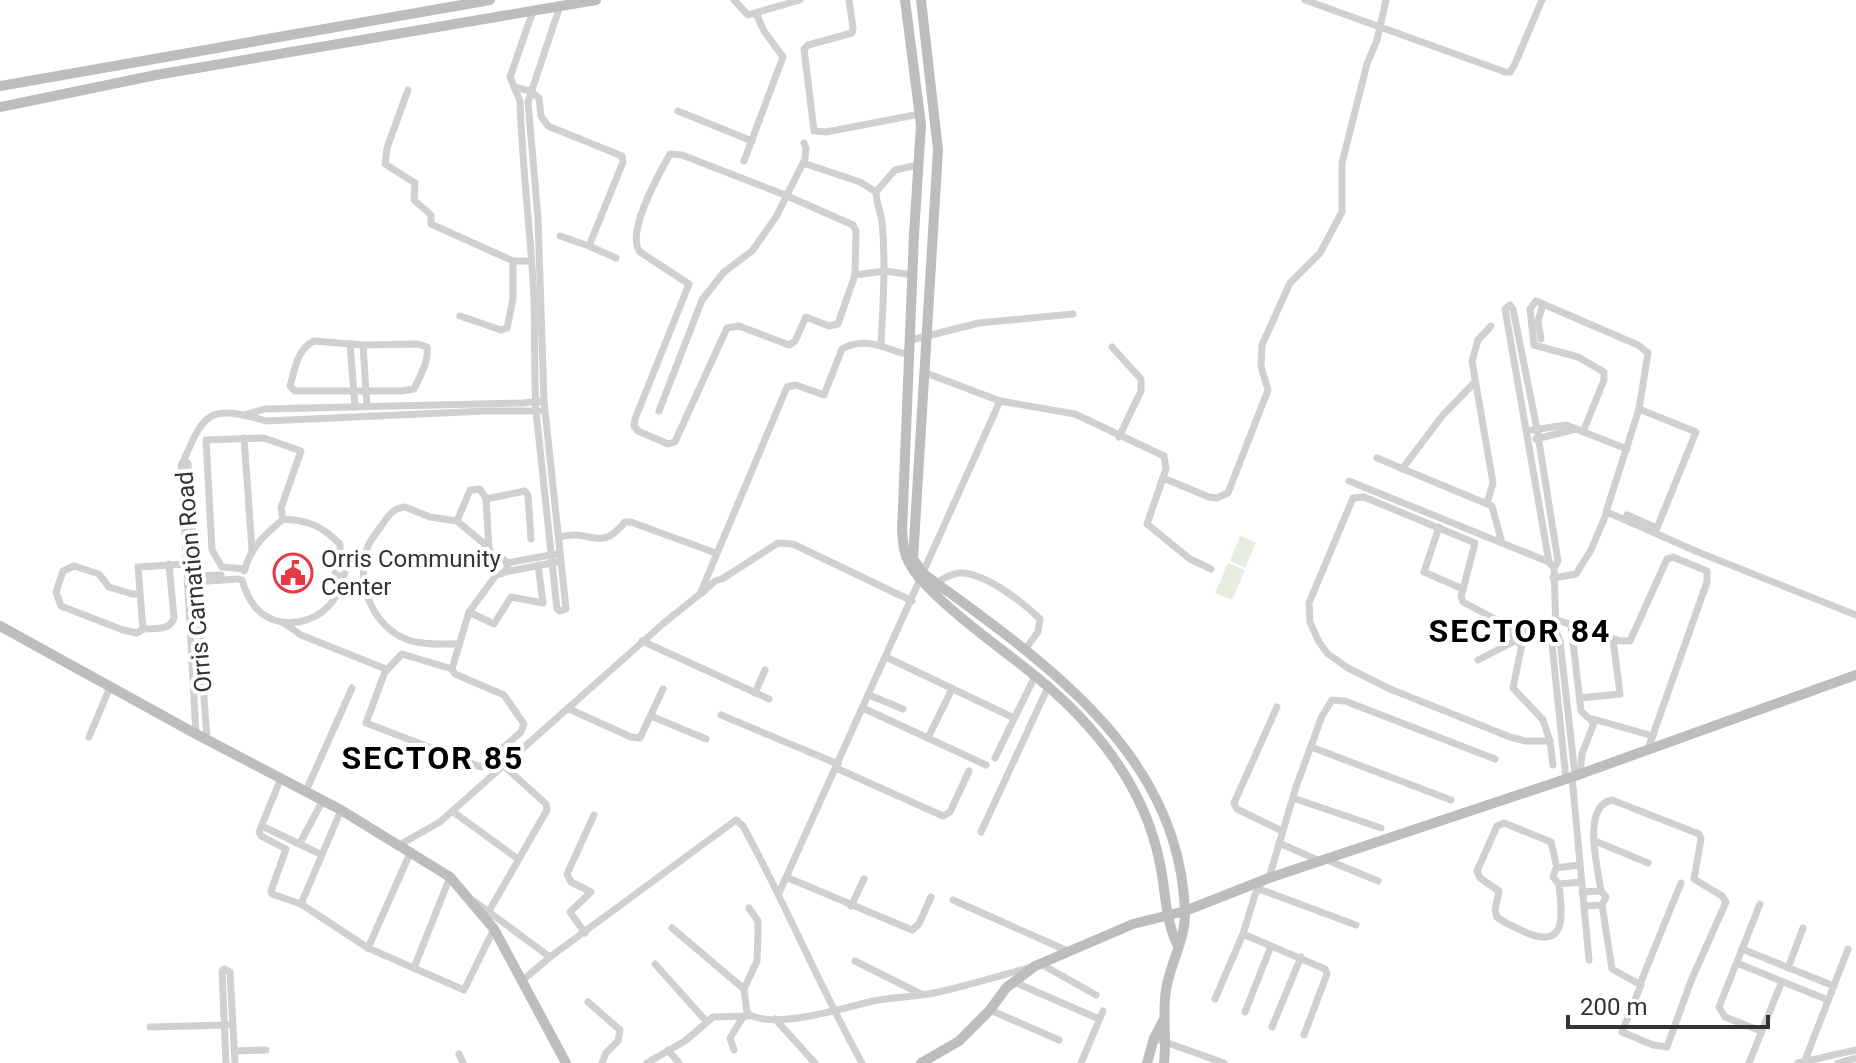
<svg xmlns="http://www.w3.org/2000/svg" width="1856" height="1063" viewBox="0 0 1856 1063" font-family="Roboto,sans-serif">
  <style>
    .garden { fill: #e6ecdf }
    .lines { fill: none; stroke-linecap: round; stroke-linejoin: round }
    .street { stroke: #d0d0d0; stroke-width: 7 }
    .secondary { stroke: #bdbdbd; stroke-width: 10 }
    .labels { text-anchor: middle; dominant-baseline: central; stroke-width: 8; stroke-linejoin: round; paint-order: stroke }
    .poi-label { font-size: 24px; fill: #333; stroke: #fff; text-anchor: start }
    .street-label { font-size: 24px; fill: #333; stroke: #fff }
    .district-label { font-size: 32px; font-weight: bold; letter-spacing: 2px; fill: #000; stroke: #fff }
  </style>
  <rect width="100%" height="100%" fill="#fff"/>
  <g class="garden">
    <path d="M1240,536L1256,543L1245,568L1230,561Z"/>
    <path d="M1228,563L1245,570L1232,600L1215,593Z"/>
  </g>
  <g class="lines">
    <g class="street">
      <path d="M734,0L748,15L800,0"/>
      <path d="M849,0L853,28L852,33L808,45L804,49L814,131L826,132L920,114"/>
      <path d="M1305,0L1505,72H1510L1514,66L1542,0"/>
      <path d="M514,87L530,91L539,98L541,116L548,126L622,156L623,162L589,246L616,258"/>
      <path d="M408,90L387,148L385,164L415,183L414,200L431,215V224L513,261H531"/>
      <path d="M678,111L752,141"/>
      <path d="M670,154L682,155L785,195L853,225L856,231L855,275L838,324L829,326L806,317L795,341L789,345L739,326L727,328L678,435L675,442L668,444L638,431L634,426L635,419L689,284L640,252C625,233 659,174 670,154Z"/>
      <path d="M744,161L783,57L764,31L756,13"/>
      <path d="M803,163L860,182L876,192C876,203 881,212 882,222C886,263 883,304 881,345"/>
      <path d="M876,192L895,170L918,165"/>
      <path d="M560,236L589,246"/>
      <path d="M855,275L885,271L913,275"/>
      <path d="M460,316L501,330L507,328L513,299V261"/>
      <path d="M1541,339L1538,321L1543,304"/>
      <path d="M911,340L979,323L1073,314"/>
      <path d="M314,341L363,345L418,344L427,347C429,362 420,376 414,389L402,391H295L290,386C295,369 297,349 314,341Z"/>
      <path d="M350,344L355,407"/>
      <path d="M363,345L367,406"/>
      <path d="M1112,347L1141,379V391L1119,437"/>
      <path d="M926,373L1000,401"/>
      <path d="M544,401L538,218L528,102L560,6"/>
      <path d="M659,411L702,300L724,272L752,251L776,217L805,159L806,148L804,143"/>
      <path d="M244,415L265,409L523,403L544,401L566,609L560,611L557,609L536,411C534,374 535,336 534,299C531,233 522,167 520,101L510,77L533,11"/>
      <path d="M1532,430L1566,425L1627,449"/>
      <path d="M1583,432L1604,380V372L1578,357L1534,345L1530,309L1536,301L1638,345L1648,353L1639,409L1606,512"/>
      <path d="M244,438L252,550"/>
      <path d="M1536,439L1576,429"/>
      <path d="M1377,458L1492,506L1502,543"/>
      <path d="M184,460C205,410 211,405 266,421L486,411H539"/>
      <path d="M1402,469L1443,415L1475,382"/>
      <path d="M1163,478L1209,497L1217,498L1228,493L1268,390L1261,366L1262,345L1290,283L1320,253L1342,212V163L1367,64L1377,40L1386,0"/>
      <path d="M1349,481L1549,562"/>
      <path d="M486,499L525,491L528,495L531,539"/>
      <path d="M1487,503L1493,483L1472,361L1478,340L1491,326"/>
      <path d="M1627,515L1657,528L1696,432L1639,409"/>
      <path d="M457,521L470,490L480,489L486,499L489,549"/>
      <path d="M1439,527L1424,572L1463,589"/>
      <path d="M560,537C592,528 599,554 625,522H631L713,552"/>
      <circle cx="499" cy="566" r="8"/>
      <path d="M507,563L556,554"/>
      <circle cx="340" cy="572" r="5"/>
      <path d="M1554,568L1549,562L1505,309L1510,305L1513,309L1537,429L1558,561L1554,568L1556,631"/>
      <path d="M245,569L222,567L212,550L206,440L264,438L301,451L281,508L283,519C308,520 322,526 340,544V567"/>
      <path d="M244,571C252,545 263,537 283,519"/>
      <path d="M505,572L557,562"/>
      <path d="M194,576L221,575"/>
      <path d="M1553,578L1576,574L1591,550L1607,512L1698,552L1856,615"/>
      <path d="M242,580C245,590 249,600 256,608C284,639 341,617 341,576"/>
      <path d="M192,582L238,579"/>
      <path d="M936,583C943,579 950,574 959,573C983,571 1024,603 1040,619L1038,632L1024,651"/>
      <path d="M702,593L715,581L722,579L778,543L793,544L912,601"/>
      <path d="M139,594H132L109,587L99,574L74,566L63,571L56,592L61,606L123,630L137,633L143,629L138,567L187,564"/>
      <path d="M469,612L494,624L511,597L543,603L538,565"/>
      <path d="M1554,619L1620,641H1630L1667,559L1673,557L1707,571V582L1648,749"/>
      <path d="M284,623L301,635L386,669L366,723L481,767L521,732L524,724L504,695L455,674L452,669L469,612L497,574"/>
      <path d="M1571,625L1581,711L1594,723L1582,754L1580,773"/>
      <circle cx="1521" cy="635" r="8"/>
      <path d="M143,629C155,628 170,631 174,618L169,564"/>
      <path d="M1514,629L1463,602L1461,597L1475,543L1364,497L1353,498L1309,603L1310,622L1319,642L1328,654L1348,668L1390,689L1510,737L1525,741H1550"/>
      <path d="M1530,635L1555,629"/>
      <path d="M642,641L769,699"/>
      <path d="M458,644C442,644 423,645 408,640C373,626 357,587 366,552C368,542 376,533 382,525C388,516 393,508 405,507L430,517L457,521L487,546L496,559"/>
      <path d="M1522,644L1513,688L1543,720L1550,741L1553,765"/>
      <path d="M886,657L1014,718"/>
      <path d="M1478,660L1515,641"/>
      <path d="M386,671L402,654L452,669"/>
      <path d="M755,693L765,670"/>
      <path d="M869,695L903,709"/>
      <path d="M1580,698L1620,694L1613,639"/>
      <path d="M1277,707L1234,803L1237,809L1282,831"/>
      <path d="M863,708L986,765"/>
      <path d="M569,709L631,737L640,738L663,689"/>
      <path d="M721,715L838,764"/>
      <path d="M651,716L706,739"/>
      <path d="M1593,719L1653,736"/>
      <path d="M196,734L181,465L184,460L188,464L207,740"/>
      <path d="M89,737L110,687"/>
      <path d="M928,738L952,689"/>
      <path d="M1311,747L1451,800"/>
      <path d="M995,758L1035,676"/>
      <path d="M836,768L943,816L950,812L969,771"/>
      <path d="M1572,777L1589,960"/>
      <path d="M281,778L259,832L261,836L286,849L271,891L272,894L301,904L368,948L464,990L494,929"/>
      <path d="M1566,779L1552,644L1556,631L1560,641L1575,775"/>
      <path d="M306,791L352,688"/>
      <path d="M1293,798L1381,828"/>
      <path d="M452,811L518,859"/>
      <path d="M262,826L320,854"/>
      <path d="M981,832L1048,687"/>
      <path d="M1595,841L1648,863"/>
      <path d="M300,843L323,800"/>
      <path d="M1279,843L1320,861"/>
      <path d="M401,844L440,822L665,622L700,594L787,387L796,385L824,395L842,349C866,335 886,350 910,355"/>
      <path d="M1327,860L1378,881"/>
      <path d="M1579,865L1556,868L1553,877L1559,884L1581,882"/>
      <path d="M1557,868L1551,842L1504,823L1497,826L1477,871L1480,878L1499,891L1495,910L1497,917C1505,924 1516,927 1525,932C1568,951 1562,914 1559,884"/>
      <path d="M786,877L912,930L919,924L931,897"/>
      <path d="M1269,878L1296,787L1322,716L1332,700L1345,701L1495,759"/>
      <path d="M1259,889L1356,925"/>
      <path d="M1601,891C1598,868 1581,806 1612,800L1699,834L1701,839L1694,879L1722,896L1726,902L1691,981L1667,1047L1653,1045L1622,1032L1641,985L1612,969L1602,905"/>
      <path d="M1582,892L1601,891L1606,897L1602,905L1584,906"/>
      <path d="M779,893L1000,401L1075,414L1164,456L1166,469L1147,524L1190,559L1211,569"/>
      <path d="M953,900L1070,952"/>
      <path d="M474,901L550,957"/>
      <path d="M301,904L341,810"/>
      <path d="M1760,904L1719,1007L1725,1017L1761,1031"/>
      <path d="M851,906L864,879"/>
      <path d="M749,908L758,921V934L757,961L744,989L747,1013C772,1031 844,1008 873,1001C893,997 914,997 934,993C966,986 998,976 1029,968"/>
      <path d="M489,911L547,810L546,804L503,765"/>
      <path d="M672,928L744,989"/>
      <path d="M585,933L570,912L591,892L571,882L567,874L594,815"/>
      <path d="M1243,934L1325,969L1327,974L1304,1035"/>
      <path d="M368,948L411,851"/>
      <path d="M1742,949L1834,986"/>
      <path d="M855,961L921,994"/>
      <path d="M1737,963L1828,1000"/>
      <path d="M655,964L706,1021"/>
      <path d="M1041,964L1096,995"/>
      <path d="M414,968L450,877"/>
      <path d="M1788,968L1803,928"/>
      <path d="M522,981L550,957L736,820L743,826C786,904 819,986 862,1063"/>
      <path d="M1014,982L1099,1019"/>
      <path d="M1640,984L1681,883"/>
      <path d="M1215,999L1243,934L1255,895L1262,880"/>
      <path d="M588,1002L620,1030L618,1041L606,1053L602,1063"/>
      <path d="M990,1010L1059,1040"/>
      <path d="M1245,1012L1271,946"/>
      <path d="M775,1019L815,1063"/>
      <path d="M150,1027L227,1025"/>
      <path d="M1272,1027L1301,957"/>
      <path d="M1154,1038L1224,1063"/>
      <path d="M668,1050L679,1063"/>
      <path d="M734,1050L730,1038L743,1017"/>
      <path d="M234,1051L266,1050"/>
      <path d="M459,1054L463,1063"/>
      <path d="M226,1063L222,971L224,969L230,972L235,1063"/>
      <path d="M647,1063L685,1041L713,1017L749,1016"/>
      <path d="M1081,1063L1103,1011"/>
      <path d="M1749,1063L1782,981"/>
      <path d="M1798,1063L1856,1050"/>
      <path d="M1804,1063L1848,949"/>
      <path d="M1838,1063L1856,1058"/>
    </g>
    <g class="secondary">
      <path d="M905,0L921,125L914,234L902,531C903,541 903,551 908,561C915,576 927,586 939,598C983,640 1037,671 1079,716C1118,757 1149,807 1160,864C1166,892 1165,921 1178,946"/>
      <path d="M921,0L938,150L913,559L924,574C1041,660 1181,752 1185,914C1185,940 1170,964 1166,990C1162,1016 1167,1038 1164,1063"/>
      <path d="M0,86L490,0"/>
      <path d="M0,107L156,75L596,0"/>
      <path d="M0,626L196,734L341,810L450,877L494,929L566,1063"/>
      <path d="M921,1063L959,1041L990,1010L1006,988L1035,966L1133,924L1185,911L1269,878L1572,777L1856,675"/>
      <path d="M1147,1063L1154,1038L1163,1021"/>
    </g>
  </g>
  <defs>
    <symbol id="civic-ring" viewBox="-11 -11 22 22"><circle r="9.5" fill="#fff" stroke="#e63946" stroke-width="1.5"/><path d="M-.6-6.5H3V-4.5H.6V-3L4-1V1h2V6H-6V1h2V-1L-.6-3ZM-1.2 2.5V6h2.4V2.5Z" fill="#e63946"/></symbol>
  </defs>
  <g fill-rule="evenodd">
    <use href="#civic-ring" x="271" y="551" width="44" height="44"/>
  </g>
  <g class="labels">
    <g class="poi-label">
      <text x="321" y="559">Orris Community<tspan x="321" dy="28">Center</tspan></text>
    </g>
    <g class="street-label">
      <text transform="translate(194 582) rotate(-95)">Orris Carnation Road</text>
    </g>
    <g class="district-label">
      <text x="1520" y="631">SECTOR 84</text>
      <text x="433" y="758">SECTOR 85</text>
    </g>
  </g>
  <path d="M1568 1015v12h200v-12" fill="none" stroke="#333333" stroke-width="4"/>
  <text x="1580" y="1015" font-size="24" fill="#333333" stroke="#ffffff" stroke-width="6" paint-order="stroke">200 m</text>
</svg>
